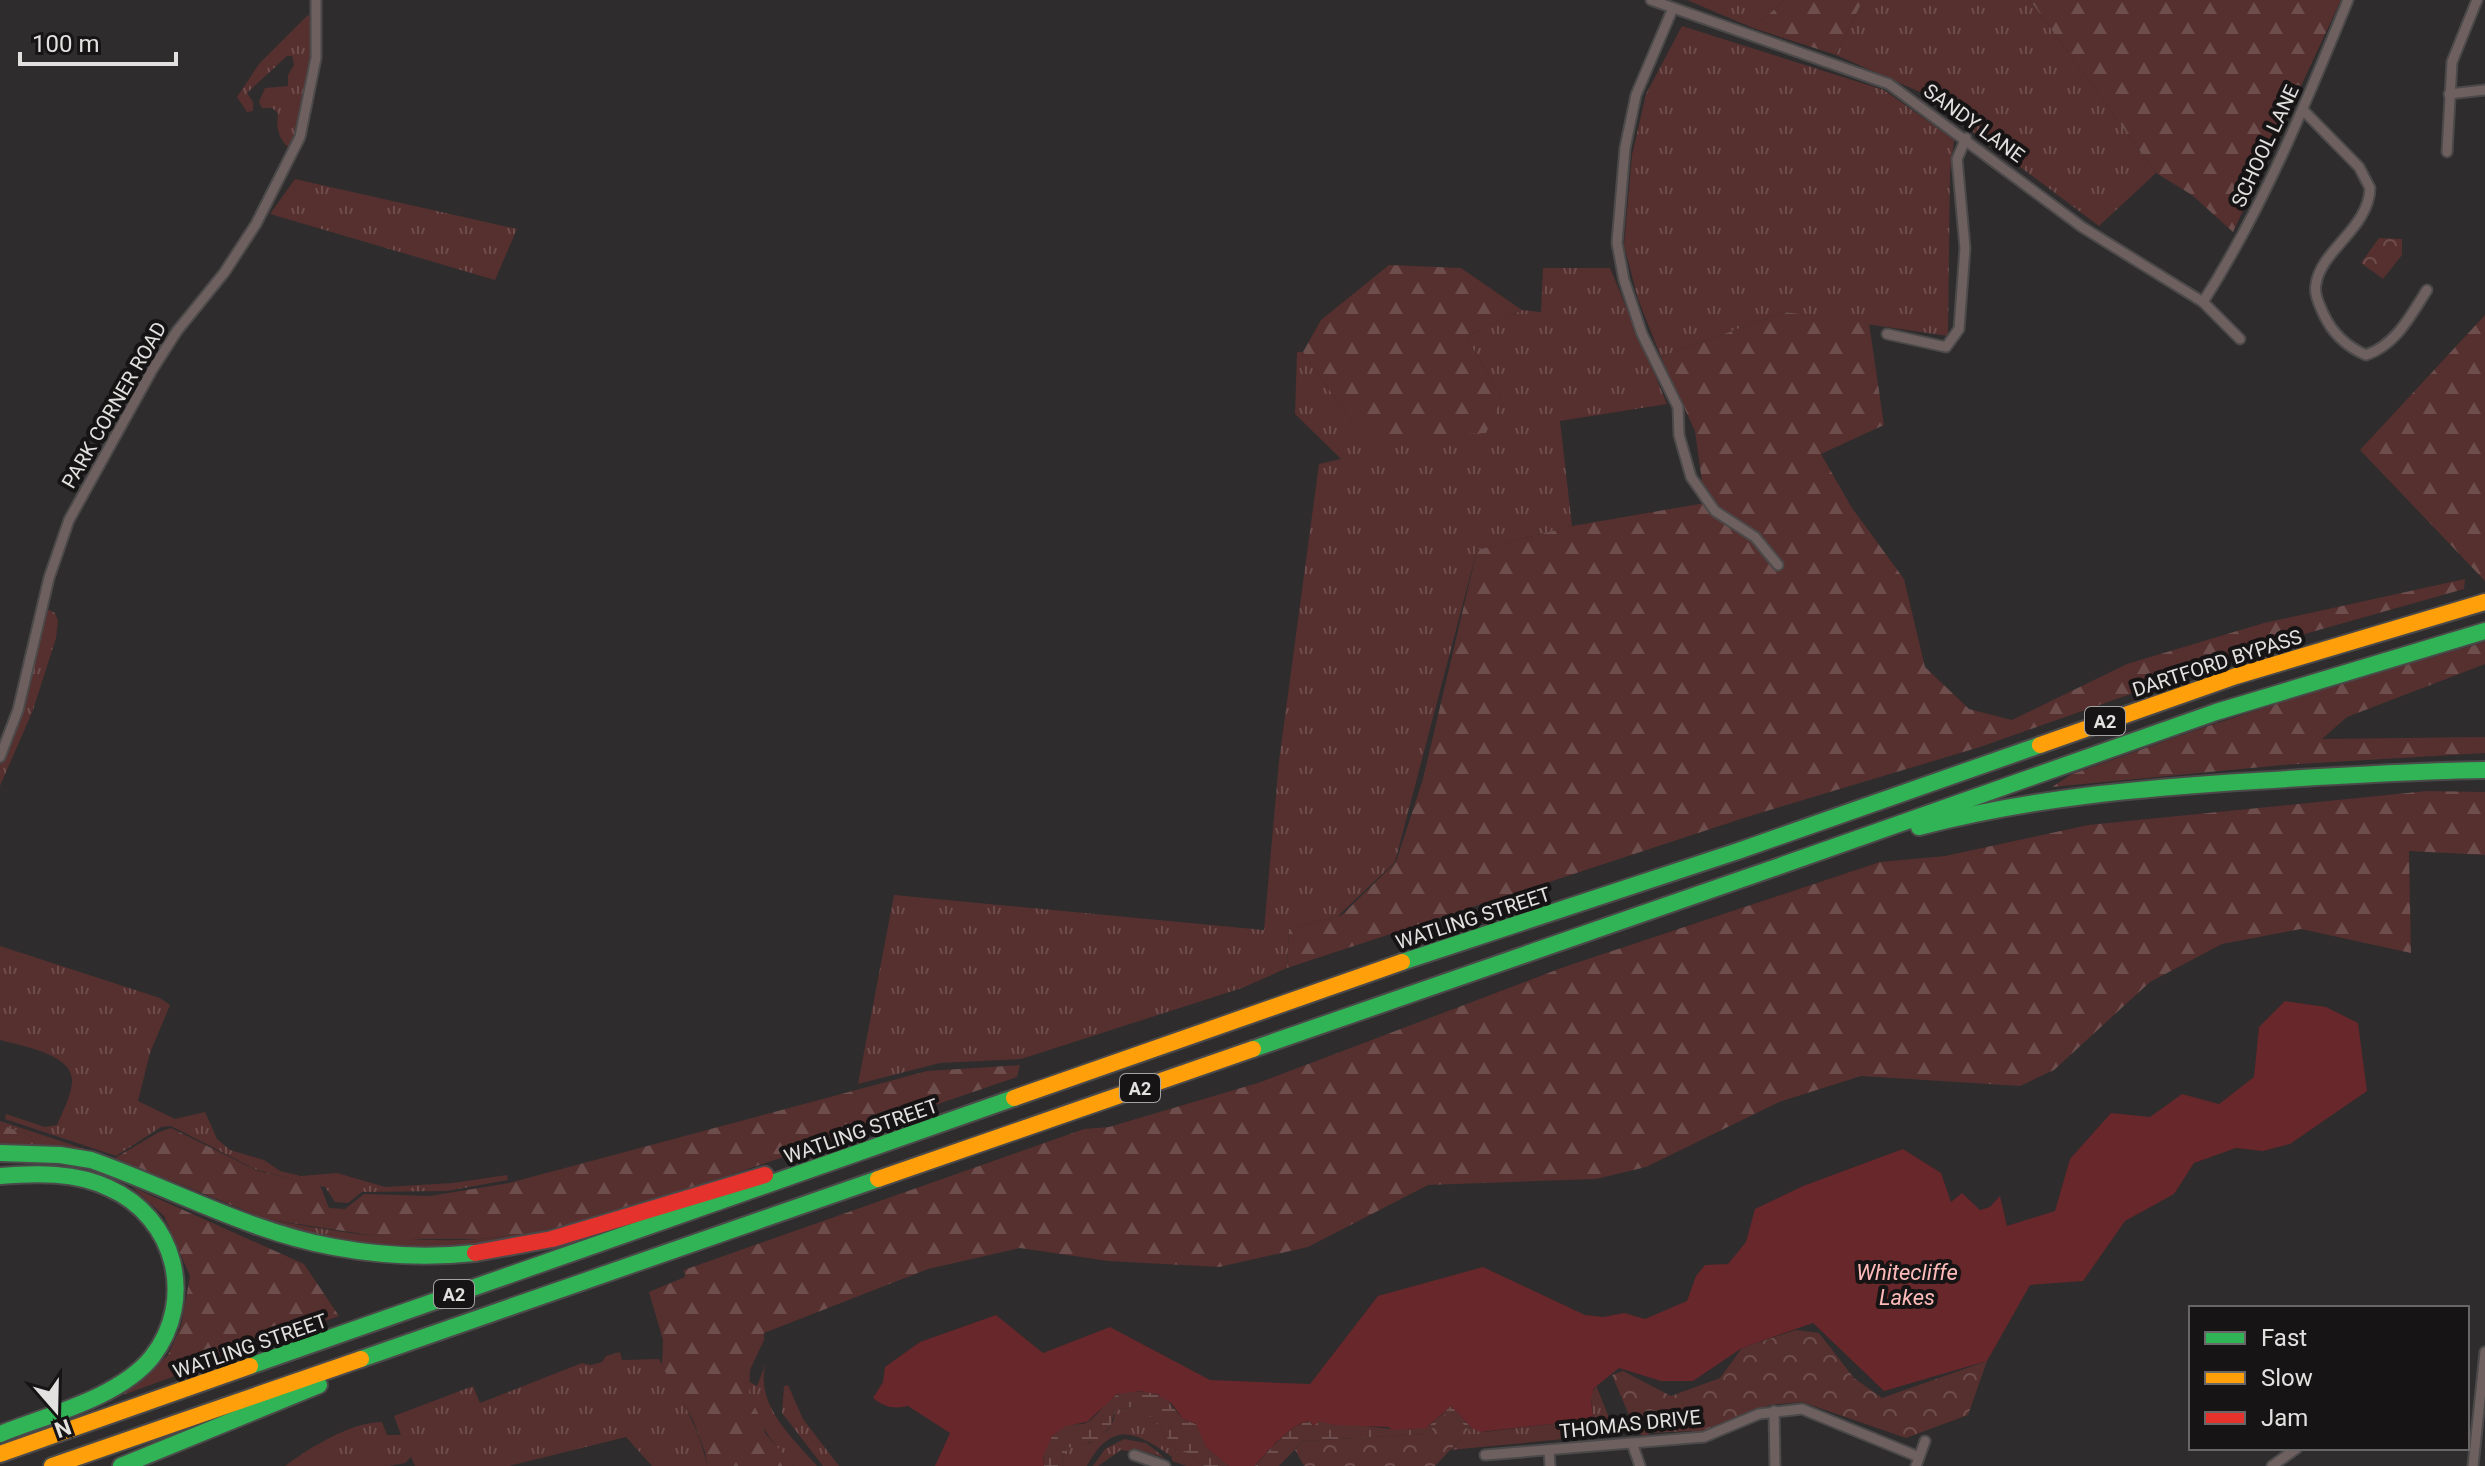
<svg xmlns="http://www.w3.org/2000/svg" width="2485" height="1466" viewBox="0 0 2485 1466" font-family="Roboto,sans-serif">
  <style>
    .grass { fill: url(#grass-tufts) }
    .forest { fill: url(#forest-firs) }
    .wetland { fill: url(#wetland-marsh) }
    .park { fill: url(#park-crowns) }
    .water { fill: #67272b }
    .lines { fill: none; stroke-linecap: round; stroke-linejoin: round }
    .street-casing { stroke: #4b4949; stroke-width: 13 }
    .fast-casing { stroke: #4b4949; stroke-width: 20 }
    .slow-casing { stroke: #4b4949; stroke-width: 20 }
    .jam-casing { stroke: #4b4949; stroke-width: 20 }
    .street { stroke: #6f6060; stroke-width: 9 }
    .fast { stroke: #30b455; stroke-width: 16 }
    .slow { stroke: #ff9f0a; stroke-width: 16 }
    .jam { stroke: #e5322d; stroke-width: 16 }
    .labels { text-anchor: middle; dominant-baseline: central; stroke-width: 8; stroke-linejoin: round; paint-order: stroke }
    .shield { fill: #161414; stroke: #a6a4a3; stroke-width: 2 }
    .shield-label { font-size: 18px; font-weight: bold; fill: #e3e1e0 }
    .street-label { font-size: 20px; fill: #e3e1e0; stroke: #161414 }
    .water-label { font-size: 22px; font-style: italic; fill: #febbba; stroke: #161414 }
  </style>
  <defs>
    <pattern id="grass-tufts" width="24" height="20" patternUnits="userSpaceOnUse" patternTransform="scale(2)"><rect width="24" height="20" fill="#562f2f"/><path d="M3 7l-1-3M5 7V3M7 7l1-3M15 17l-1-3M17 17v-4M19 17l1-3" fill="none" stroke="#6e4d4d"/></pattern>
    <pattern id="forest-firs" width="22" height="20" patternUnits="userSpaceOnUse" patternTransform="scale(2)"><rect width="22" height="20" fill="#562f2f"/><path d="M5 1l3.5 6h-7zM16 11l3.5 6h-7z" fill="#6e4d4d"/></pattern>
    <pattern id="wetland-marsh" width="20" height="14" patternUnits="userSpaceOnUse" patternTransform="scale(2)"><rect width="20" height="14" fill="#562f2f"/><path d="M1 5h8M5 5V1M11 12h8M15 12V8" fill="none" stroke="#6e4d4d"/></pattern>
    <pattern id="park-crowns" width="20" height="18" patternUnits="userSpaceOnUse" patternTransform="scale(2)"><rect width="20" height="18" fill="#562f2f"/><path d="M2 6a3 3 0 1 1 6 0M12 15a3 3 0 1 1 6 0" fill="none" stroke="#6e4d4d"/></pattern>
  </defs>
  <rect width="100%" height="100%" fill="#2e2c2c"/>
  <g class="grass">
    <path d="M1687,0H1785L1753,28Z"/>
    <path d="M1863,0H2030L2156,173L2099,226L1920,92L1836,55Z"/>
    <path d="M308,15L312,18C313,62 308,108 291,149C278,140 276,127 278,113L272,108H262L259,102L265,88L288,86V75L294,65L292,56H287L247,93L253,102V111L247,112L237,97L259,64Z"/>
    <path d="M1682,26L1884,90L1954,140L1950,172L1948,336L1784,312L1661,357L1638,299L1624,245L1632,155L1646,94Z"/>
    <path d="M295,179L517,229L495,280L270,214Z"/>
    <path d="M1543,268H1610L1667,404L1560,421L1572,526L1477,550L1395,862L1338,916L1289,929L1287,968L1242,988L1021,1059L940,1063L858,1084L894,895L1264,930L1279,761L1319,464L1341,459L1295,414L1297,352H1303L1363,438L1502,398L1466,337L1522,310L1541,312Z"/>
    <path d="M47,609L55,613L58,621L56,638L33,710L0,786V765L25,700Z"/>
    <path d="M0,946L160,998L170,1005L150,1053L138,1101L175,1119L205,1112L217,1139L230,1150L264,1160L280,1171L301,1176L337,1173L385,1187L453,1183L507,1175L508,1180L447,1191L362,1192L348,1203L335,1202L325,1187L257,1170L171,1126L161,1127L116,1156L5,1119L6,1114L45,1127L57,1125C62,1113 71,1096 72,1083C75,1054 21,1046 0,1040Z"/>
    <path d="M0,1121L115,1159L34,1145L30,1136L0,1124Z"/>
    <path d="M266,1219C337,1232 408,1244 481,1239C518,1236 554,1228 591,1221L543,1238L411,1252L330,1242Z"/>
    <path d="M620,1352L622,1360L659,1359C678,1394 700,1427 707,1466H652L626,1437L509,1466H415L411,1457L405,1463L389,1466H285C309,1448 351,1422 382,1422L387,1435H401L394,1416L473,1386L480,1403L582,1363L591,1365L602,1362L606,1356Z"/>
    <path d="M766,1363C754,1404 792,1437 817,1466H794C773,1443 748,1414 748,1381L757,1386Z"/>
    <path d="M788,1385L803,1419L839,1466H823L782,1413L784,1386Z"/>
    <path d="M1596,1385L1613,1428L1584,1437L1451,1450L1471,1427L1485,1432L1585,1420L1593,1415L1591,1397Z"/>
    <path d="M1119,1405V1410L1135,1406C1155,1417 1162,1430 1174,1448L1190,1454L1204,1466H1186L1172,1461V1457C1137,1432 1112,1419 1087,1466H1063L1062,1459L1066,1449L1078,1444L1091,1443L1109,1429L1114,1419L1115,1407Z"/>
    <path d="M1124,1439L1146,1443L1165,1458L1136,1449L1134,1452L1121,1450L1098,1466H1093L1105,1449Z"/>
  </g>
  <g class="forest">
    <path d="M1785,0H1863L1836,55L1753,28Z"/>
    <path d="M2030,0H2341L2233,232L2192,195L2156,173Z"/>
    <path d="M1389,265L1461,268L1522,310L1466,337L1502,398L1486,433L1363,438L1303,352L1321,320Z"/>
    <path d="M1784,312L1869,323L1884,425L1821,454L1852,508L1904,579L1925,667L1969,709L2012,720L2127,664L2264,623L2465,579L2464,589L2287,639L1980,747L1750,816L1287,968L1289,929L1342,915L1396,862L1423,779L1477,550L1572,526L1705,503L1695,431L1661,357Z"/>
    <path d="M2485,315V581L2360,450Z"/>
    <path d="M2485,642V664L2347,717L2322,739L2485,737V753L2283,765L2052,787L2072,774L2202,728L2329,687Z"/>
    <path d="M2427,791L2485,792V855L2409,851L2411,953L2301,929L2222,944L2150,982L2054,1070L2020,1086L1861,1076L1779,1102L1646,1167L1596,1179L1428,1185L1308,1247L1219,1267L1108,1261L1020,1248L928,1269L764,1333V1340L750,1370L749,1395L763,1424L765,1433L794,1466H707L705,1452L693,1420L662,1366L663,1340L649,1292L685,1277L684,1270L1084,1129L1109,1127L1261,1082L1564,967L1880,862L1945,856L2088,825Z"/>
    <path d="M1020,1065L1017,1077L611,1216L525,1234L480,1239H395L266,1219L115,1158L159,1132L171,1128L258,1171L320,1185L329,1208L345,1209L364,1194L430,1196L509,1183L927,1071Z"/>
    <path d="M0,1124L30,1136L34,1145H0Z"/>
    <path d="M132,1187L304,1264L339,1316L123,1395L168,1355L181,1326L190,1276L164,1216Z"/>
  </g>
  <g class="wetland">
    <path d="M1128,1391L1150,1392L1164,1397L1183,1419L1198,1425L1206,1447L1229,1466H1204L1190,1454L1174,1448C1162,1430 1155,1417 1135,1406L1119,1410L1118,1406L1115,1408L1111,1426L1095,1441L1068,1448L1062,1457L1063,1466H1044C1041,1450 1051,1429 1069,1425C1075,1424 1082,1426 1088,1422C1105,1410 1104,1397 1128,1391Z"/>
    <path d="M1451,1406L1471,1427L1469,1430L1449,1410L1427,1434L1303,1441L1279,1466H1255C1265,1454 1294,1422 1309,1421L1313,1426L1319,1421L1391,1429L1429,1426Z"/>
  </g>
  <g class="park">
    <path d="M2379,238L2402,239V255L2383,279L2361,263Z"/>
    <path d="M1796,1330L1819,1333L1854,1378L1882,1398L1987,1361L1968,1415L1906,1438L1802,1402L1770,1405L1704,1430L1702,1434H1694L1691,1431L1650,1433L1644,1438L1634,1427L1612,1375L1623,1371L1671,1396L1720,1378L1742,1348Z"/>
    <path d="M1449,1410L1469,1430L1435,1466H1304L1295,1450L1303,1441L1427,1434Z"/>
  </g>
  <path class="water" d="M2285,1001L2326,1007L2358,1023L2367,1091L2290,1144L2263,1151L2236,1148L2194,1163L2174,1194L2125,1221L2083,1281L2030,1285L1987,1361L1884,1391L1813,1323L1742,1348L1693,1381H1661L1619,1368L1594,1388L1591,1400L1593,1415L1585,1420L1480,1432L1472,1428L1451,1406L1426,1428L1393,1430L1388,1427L1335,1425L1319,1421L1314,1426L1309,1421C1295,1421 1264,1454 1255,1466H1229L1225,1463L1206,1447L1196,1424L1183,1419L1172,1404L1157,1394L1140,1391L1117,1394L1087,1422L1066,1426L1052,1436L1043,1457L1044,1466H935L950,1433L908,1406C893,1409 886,1408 873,1398L883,1382L885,1367L920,1342L996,1315L1043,1353L1110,1327L1210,1380L1310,1384L1378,1296L1483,1267L1585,1315L1603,1317L1624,1313L1645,1319L1687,1301L1696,1276L1705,1265L1728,1264L1746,1242L1755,1209L1803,1186L1903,1149L1941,1173L1951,1202L1962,1193L1980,1210L1990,1207L2000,1196L2007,1226L2055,1211L2070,1159L2111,1113L2150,1117L2182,1094L2219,1104L2254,1077L2259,1027Z"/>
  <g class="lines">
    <defs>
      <g id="street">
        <path d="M1651,0L1889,84L2082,227L2203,302L2240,339"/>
        <path d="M1673,8L1636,95L1625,148L1617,243L1624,280L1642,334L1678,407L1679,435L1691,477L1715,511L1755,537L1778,565"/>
        <path d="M2449,94L2485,90"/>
        <path d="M2303,110L2359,167L2370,188C2369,228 2321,250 2316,284C2314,294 2319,304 2323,313C2332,333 2347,347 2366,355C2396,345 2411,315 2427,290"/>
        <path d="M2447,152L2452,62L2477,0"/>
        <path d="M2203,302C2263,208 2306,103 2348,0"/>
        <path d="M1887,334L1946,347L1959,329L1965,248L1957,159L1966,138"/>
        <path d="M0,757L18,710L49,578L69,520L152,370L177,331L224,273L256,224L300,137L316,58V0"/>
        <path d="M1774,1411L1775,1466"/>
        <path d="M1632,1443L1640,1466"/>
        <path d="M1549,1450L1550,1466"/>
        <path d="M1134,1455L1165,1466"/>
        <path d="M1485,1455L1704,1437L1759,1414L1802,1409L1919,1457"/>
        <path d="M1916,1466L1925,1441"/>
        <path d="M2272,1466L2297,1448"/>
        <path d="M2473,1466L2485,1352"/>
      </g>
      <g id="fast">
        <path d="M1919,827C2030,798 2141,788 2255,781C2332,776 2408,771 2485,770"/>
        <path d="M1774,868L2216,712L2485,631"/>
        <path d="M1402,962L1738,851L2040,745"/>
        <path d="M1253,1049L1771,869"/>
        <path d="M0,1153L60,1155L91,1160C171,1188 250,1232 334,1247C382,1256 428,1258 475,1253"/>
        <path d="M0,1176C36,1173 76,1172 109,1188C175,1217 197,1299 152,1357C119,1398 47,1415 0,1434"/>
        <path d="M361,1359L878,1179"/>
        <path d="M250,1366L1014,1098"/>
        <path d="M121,1466L319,1385"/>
      </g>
      <g id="slow">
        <path d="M2040,745L2236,676L2485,602"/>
        <path d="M1014,1098L1402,962"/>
        <path d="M878,1179L1253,1049"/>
        <path d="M0,1454L250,1366"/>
        <path d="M52,1466L361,1359"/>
      </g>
      <path id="jam" d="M475,1253L552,1239L765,1175"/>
    </defs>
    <use href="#street" class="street-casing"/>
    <use href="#fast" class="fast-casing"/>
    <use href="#slow" class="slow-casing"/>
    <use href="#jam" class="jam-casing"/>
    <use href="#street" class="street"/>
    <use href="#fast" class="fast"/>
    <use href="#slow" class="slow"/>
    <use href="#jam" class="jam"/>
  </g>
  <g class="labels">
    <g class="shield">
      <rect x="2085" y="707" width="40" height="28" rx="6"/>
      <rect x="1120" y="1074" width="40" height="28" rx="6"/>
      <rect x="434" y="1280" width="40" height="28" rx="6"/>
    </g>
    <g class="shield-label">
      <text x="2105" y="721">A2</text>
      <text x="1140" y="1088">A2</text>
      <text x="454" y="1294">A2</text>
    </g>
    <g class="street-label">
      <text transform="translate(1974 123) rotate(36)">SANDY LANE</text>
      <text transform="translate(2265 146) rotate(-65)">SCHOOL LANE</text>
      <text transform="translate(114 405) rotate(-60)">PARK CORNER ROAD</text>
      <text transform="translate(2217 663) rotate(-18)">DARTFORD BYPASS</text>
      <text transform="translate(1473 918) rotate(-18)">WATLING STREET</text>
      <text transform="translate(861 1131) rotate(-19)">WATLING STREET</text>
      <text transform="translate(250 1346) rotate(-19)">WATLING STREET</text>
      <text transform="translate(1630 1424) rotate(-6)">THOMAS DRIVE</text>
    </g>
    <g class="water-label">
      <text x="1907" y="1272">Whitecliffe<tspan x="1907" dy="25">Lakes</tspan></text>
    </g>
  </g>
  <rect x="2189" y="1306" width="280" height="144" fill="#161414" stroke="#686666" stroke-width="2"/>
  <rect x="2205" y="1332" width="40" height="12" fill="#30b455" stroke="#686666" stroke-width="2"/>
  <text x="2261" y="1346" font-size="24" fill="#e3e1e0">Fast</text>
  <rect x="2205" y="1372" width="40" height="12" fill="#ff9f0a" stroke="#686666" stroke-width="2"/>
  <text x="2261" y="1386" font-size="24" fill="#e3e1e0">Slow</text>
  <rect x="2205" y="1412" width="40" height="12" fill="#e5322d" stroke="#686666" stroke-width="2"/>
  <text x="2261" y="1426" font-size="24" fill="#e3e1e0">Jam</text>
  <g transform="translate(56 1410) rotate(160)" stroke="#161414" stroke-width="6" paint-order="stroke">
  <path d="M0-6L14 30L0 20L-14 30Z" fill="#e3e1e0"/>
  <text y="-12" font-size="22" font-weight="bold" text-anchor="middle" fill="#e3e1e0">N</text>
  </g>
  <path d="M20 52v12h156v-12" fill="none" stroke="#e3e1e0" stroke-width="4"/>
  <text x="32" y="52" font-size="24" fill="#e3e1e0" stroke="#161414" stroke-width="6" paint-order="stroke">100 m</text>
</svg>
